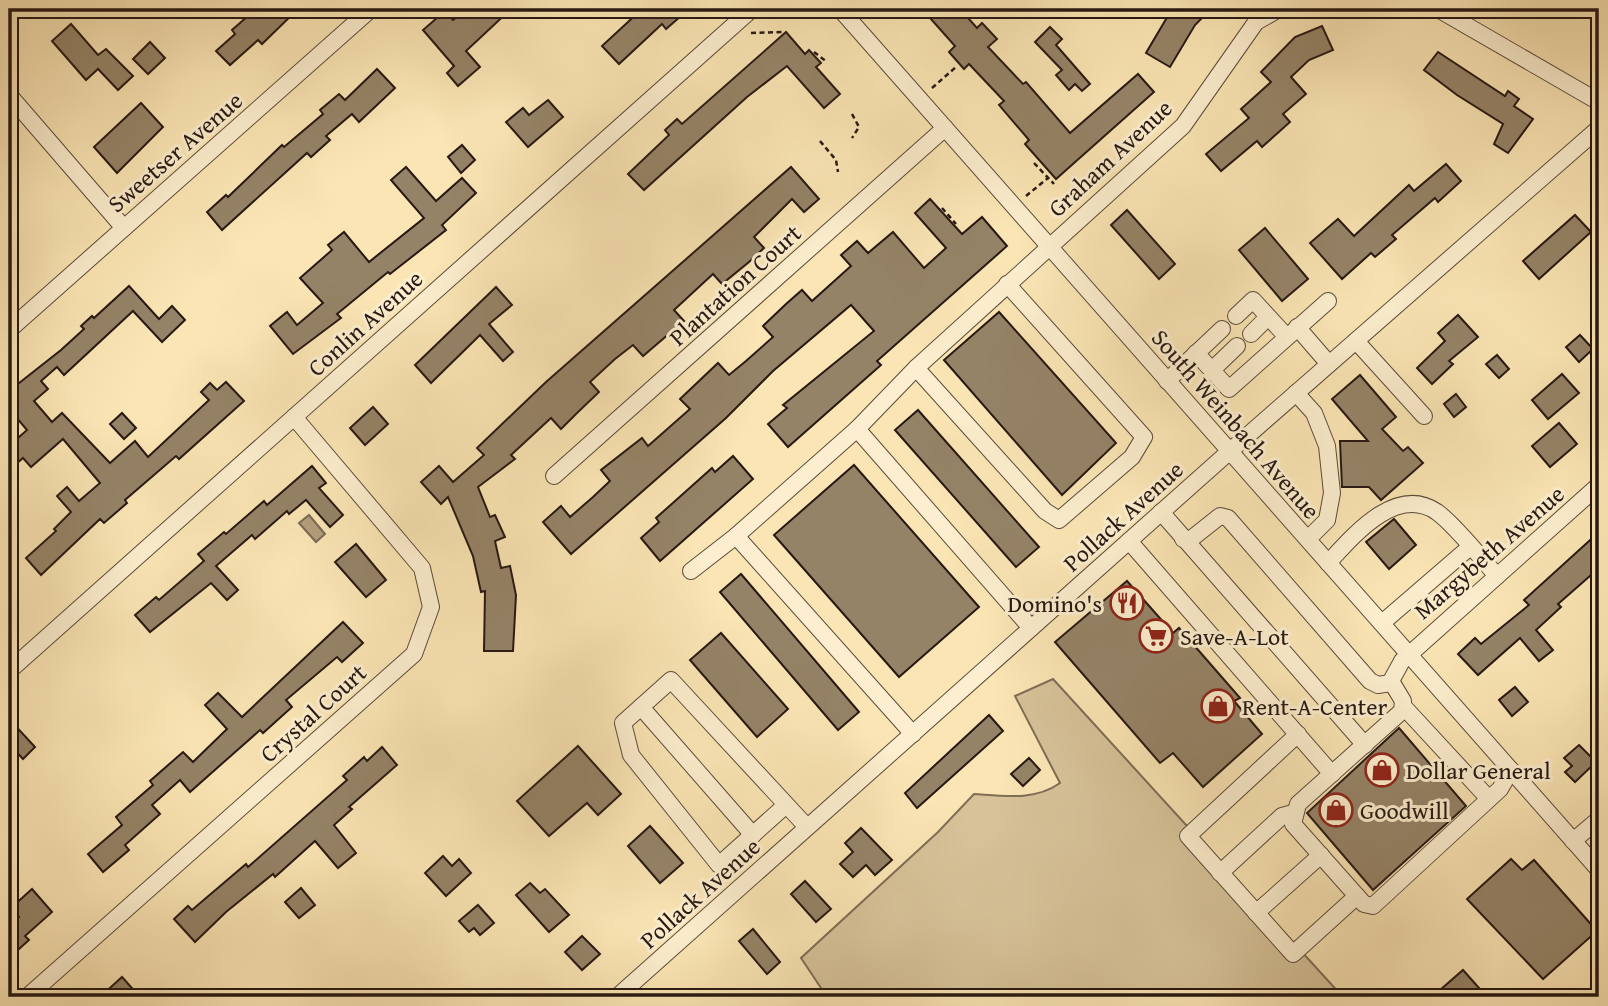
<svg xmlns="http://www.w3.org/2000/svg" width="1608" height="1006" viewBox="0 0 1608 1006" font-family="'Gentium Book Plus',serif">
  <style>
    .green { fill: #d7c299; stroke: #7f6d56; stroke-width: 2 }
    .water { fill: #b39f7d; stroke: #7b6953; stroke-width: 2 }
    .building { fill: #958367; stroke: #271813; stroke-width: 2 }
    .lines { fill: none; stroke-linecap: round; stroke-linejoin: round }
    .minor-casing { stroke: #5c4b3b; stroke-width: 18 }
    .path { stroke: #271813; stroke-width: 2.5; stroke-dasharray: 5 3.5; stroke-linecap: butt }
    .minor { stroke: #fceece; stroke-width: 16 }
    .labels { text-anchor: middle; dominant-baseline: central; stroke-width: 6; stroke-linejoin: round; paint-order: stroke }
    .street-label { font-size: 24px; fill: #271813; stroke: #fceece }
    .poi-label { font-size: 24px; fill: #271813; stroke: #fceece; text-anchor: start }
  </style>
  <rect width="100%" height="100%" fill="#fbe5b4"/>
  <filter id="stains"><feTurbulence type="fractalNoise" baseFrequency=".00286" numOctaves="4"/><feColorMatrix values="0 0 0 0 .2 0 0 0 0 .09 0 0 0 0 .02 0 0 0 .5 -.17"/></filter>
  <radialGradient id="worn" r=".72"><stop offset=".6" stop-color="#630" stop-opacity="0"/><stop offset="1" stop-color="#630" stop-opacity=".3"/></radialGradient>
  <path class="green" d="M1053,679L1342,996L1341,997H827L801,958L938,832L974,794C1004,796 1035,801 1060,783L1015,696Z"/>
  <path class="water" d="M309,515L325,534L316,542L299,523Z"/>
  <g class="building">
    <path d="M256,9H298L262,44L258,40L230,65L216,51L235,34L232,30Z"/>
    <path d="M467,9H511L466,51L480,67L458,86L447,73L454,66L423,30L445,11L453,20Z"/>
    <path d="M642,9H689L666,29L662,24L619,64L602,46Z"/>
    <path d="M922,9H960L977,28L982,23L997,39L988,47L1023,84L1026,82L1070,133L1138,74L1154,92L1056,179L1025,144L1029,140L999,105L1004,101L969,64L964,69L949,52L955,46Z"/>
    <path d="M1172,9H1211L1195,25L1170,67L1146,53Z"/>
    <path d="M71,24L98,55L106,49L133,76L118,90L98,69L86,80L52,41Z"/>
    <path d="M1322,26L1333,50L1309,60L1291,77L1306,94L1283,114L1290,122L1262,147L1257,141L1221,171L1206,154L1249,118L1241,109L1271,82L1261,72L1295,37Z"/>
    <path d="M1050,27L1062,39L1056,45L1090,84L1082,91L1075,84L1069,90L1056,75L1062,70L1035,42Z"/>
    <path d="M786,32L805,54L809,50L821,63L816,67L840,94L824,108L787,66L747,97L644,190L628,174L669,135L665,130L677,119L682,124Z"/>
    <path d="M150,42L165,58L148,74L133,59Z"/>
    <path d="M1438,52L1505,96L1508,91L1519,99L1514,106L1533,119L1508,153L1494,144L1503,124L1457,95L1424,70Z"/>
    <path d="M377,69L395,88L359,122L352,114L326,136L330,140L311,157L307,153L222,230L207,212L226,195L228,197L282,145L284,147L323,114L320,110L339,94L345,100Z"/>
    <path d="M548,100L563,117L528,147L506,122L523,108L529,115Z"/>
    <path d="M141,103L163,127L117,173L94,147Z"/>
    <path d="M462,145L475,160L461,173L448,157Z"/>
    <path d="M1446,164L1461,181L1438,202L1435,198L1392,235L1396,239L1375,257L1371,253L1342,279L1310,243L1338,219L1354,236L1409,185L1414,191Z"/>
    <path d="M406,167L436,201L462,178L476,193L442,225L446,230L390,274L388,272L337,314L341,318L293,354L270,326L287,312L297,325L323,303L300,278L332,250L328,245L344,232L369,262L424,218L391,180Z"/>
    <path d="M791,167L819,199L804,212L792,199L754,237L764,248L749,262L722,284L713,274L674,310L684,321L643,356L633,345L615,359L590,382L599,392L576,414L561,429L551,418L511,455L515,459L478,487L490,517L495,515L505,537L495,541L501,568L510,566L516,595L513,651H484L485,591L481,592L473,556L448,497L441,504L421,482L439,466L453,482L484,455L477,448L546,382Z"/>
    <path d="M930,199L962,234L982,217L1007,246L877,361L881,365L788,447L768,424L787,408L783,405L874,331L851,305L773,371L726,418L571,554L543,522L561,506L570,517L593,497L610,481L601,470L642,438L648,446L690,409L680,399L718,363L729,375L746,361L773,337L763,326L786,304L802,290L812,301L851,266L841,255L857,241L868,253L893,232L924,268L946,248L915,213Z"/>
    <path d="M1127,210L1175,264L1159,279L1111,225Z"/>
    <path d="M1575,215L1591,232L1539,279L1523,261Z"/>
    <path d="M1265,228L1308,279L1282,301L1239,250Z"/>
    <path d="M129,286L159,319L172,306L185,320L162,342L133,311L64,375L57,367L41,381L48,389L34,401L52,422L62,413L110,463L135,441L148,457L209,400L201,392L210,383L217,390L226,382L244,401L179,459L176,456L125,500L127,503L104,523L100,519L41,575L26,558L56,531L54,529L71,512L57,496L67,487L79,501L100,483L63,439L31,467L23,458L9,470V446L27,430L9,409V391L61,350L84,329L81,326L92,316L94,318Z"/>
    <path d="M496,287L512,305L489,324L513,352L503,361L480,335L431,383L415,365Z"/>
    <path d="M999,312L1116,443L1062,495L944,360Z"/>
    <path d="M1458,315L1478,337L1449,361L1453,364L1432,384L1417,368L1445,341L1438,333Z"/>
    <path d="M1580,335L1593,349L1579,362L1566,347Z"/>
    <path d="M1497,355L1509,369L1499,378L1486,364Z"/>
    <path d="M1562,374L1579,393L1548,419L1532,400Z"/>
    <path d="M1360,375L1396,417L1382,429L1403,451L1408,447L1423,463L1381,500L1369,487H1342L1340,441H1368L1332,399Z"/>
    <path d="M1456,394L1466,407L1454,417L1444,404Z"/>
    <path d="M373,407L388,424L365,445L350,428Z"/>
    <path d="M918,410L1039,547L1016,567L895,430Z"/>
    <path d="M122,413L136,428L124,439L110,424Z"/>
    <path d="M1559,423L1577,444L1550,467L1532,446Z"/>
    <path d="M733,456L753,479L660,561L641,538L659,522L656,518L712,468L715,472Z"/>
    <path d="M854,465L979,607L899,677L774,535Z"/>
    <path d="M312,466L326,483L319,488L343,515L330,527L306,500L289,514L287,511L255,539L252,535L216,566L238,590L227,600L211,583L150,632L135,615L156,597L159,600L204,561L198,554L224,532L226,534L264,501L267,505Z"/>
    <path d="M1394,519L1416,545L1389,569L1366,542Z"/>
    <path d="M1599,532V568L1558,604L1561,607L1536,630L1553,650L1539,661L1520,638L1478,675L1458,654L1475,638L1481,644L1529,605L1524,600Z"/>
    <path d="M356,544L386,580L366,597L335,562Z"/>
    <path d="M741,574L859,712L838,730L720,592Z"/>
    <path d="M1127,581L1173,633L1179,628L1240,698L1234,701L1262,734L1203,787L1173,753L1160,763L1055,642Z"/>
    <path d="M343,622L363,643L342,662L337,657L286,700L292,707L263,733L260,730L190,792L180,780L152,805L160,814L125,845L129,850L103,872L88,854L122,825L116,817L153,785L150,781L183,752L193,762L227,729L205,705L218,693L242,717Z"/>
    <path d="M721,633L788,709L757,737L690,660Z"/>
    <path d="M1515,687L1528,702L1512,716L1499,700Z"/>
    <path d="M989,715L1003,731L917,808L905,793Z"/>
    <path d="M9,719L35,747L23,759L9,744Z"/>
    <path d="M1399,728L1466,806L1373,890L1307,813Z"/>
    <path d="M1579,745L1596,762L1575,782L1565,772L1572,766L1564,758Z"/>
    <path d="M578,746L621,794L598,815L587,803L549,836L517,801Z"/>
    <path d="M382,747L397,765L349,807L352,809L334,825L356,853L338,868L315,841L275,877L273,874L226,912L195,942L174,919L188,906L192,910L246,864L248,867L347,780L343,776L364,757L367,761Z"/>
    <path d="M1029,758L1040,770L1023,786L1011,774Z"/>
    <path d="M650,826L683,863L660,883L628,846Z"/>
    <path d="M861,828L892,860L875,875L866,865L853,877L840,864L853,852L845,843Z"/>
    <path d="M443,856L452,866L459,859L471,873L446,896L425,873Z"/>
    <path d="M1511,859L1522,870L1534,860L1597,931L1543,979L1467,899Z"/>
    <path d="M805,881L831,909L816,922L791,894Z"/>
    <path d="M530,883L540,893L545,889L569,915L549,932L516,895Z"/>
    <path d="M301,888L315,905L299,918L285,902Z"/>
    <path d="M32,889L52,912L25,936L29,940L9,958V926L19,917L11,908Z"/>
    <path d="M478,905L494,923L480,935L474,928L469,932L459,921Z"/>
    <path d="M753,929L780,962L767,974L739,941Z"/>
    <path d="M582,936L600,954L582,970L565,952Z"/>
    <path d="M1463,970L1487,997H1432Z"/>
    <path d="M122,977L140,997H100Z"/>
  </g>
  <g class="lines">
    <defs>
      <g id="minor">
        <path d="M840,9L1599,870"/>
        <path d="M1438,9L1599,102"/>
        <path d="M9,95L124,228"/>
        <path d="M1236,316L1253,300L1286,336"/>
        <path d="M1297,327L1329,364"/>
        <path d="M9,330L371,9"/>
        <path d="M1251,334L1268,317"/>
        <path d="M1356,341L1424,416"/>
        <path d="M1196,353L1229,389L1328,301"/>
        <path d="M916,368L1045,511L1059,520L1132,457L1144,437L1007,284"/>
        <path d="M1212,370L1237,346"/>
        <path d="M1167,381L1222,329"/>
        <path d="M1296,393L1314,413L1327,446L1332,493L1327,520L1308,539"/>
        <path d="M857,429L1031,628"/>
        <path d="M554,476L945,128"/>
        <path d="M1161,512L1365,745"/>
        <path d="M1183,539H1191L1220,516L1228,518L1370,681L1378,685L1391,683"/>
        <path d="M1129,541L1332,774"/>
        <path d="M1328,563C1353,536 1396,484 1437,512C1455,525 1481,558 1497,576"/>
        <path d="M691,571L736,536"/>
        <path d="M1382,623L1470,547"/>
        <path d="M9,671L752,9"/>
        <path d="M641,707L753,835"/>
        <path d="M1404,707L1489,799"/>
        <path d="M913,734L736,536L857,429L916,368L1183,126L1256,22L1279,9"/>
        <path d="M1298,734L1188,836L1293,954L1357,896"/>
        <path d="M1511,770L1500,789L1373,906L1364,904L1293,824L1298,804L1402,711L1403,701L1391,681L1402,661L1599,485"/>
        <path d="M786,805L719,865L631,755L623,723L671,680L807,827"/>
        <path d="M1573,841L1599,819"/>
        <path d="M1220,873L1282,816L1293,813"/>
        <path d="M1256,913L1321,855"/>
        <path d="M27,997L414,654L431,607L422,568L294,417"/>
        <path d="M617,997L1230,451L1599,128"/>
      </g>
    </defs>
    <use href="#minor" class="minor-casing"/>
    <g class="path">
      <path d="M751,33L784,32"/>
      <path d="M814,52L827,62"/>
      <path d="M932,88L956,67"/>
      <path d="M852,114L859,127L852,138"/>
      <path d="M820,141L836,160L838,172"/>
      <path d="M1034,163L1054,184"/>
      <path d="M1026,196L1048,178"/>
      <path d="M942,208L956,224"/>
    </g>
    <use href="#minor" class="minor"/>
  </g>
  <defs>
    <symbol id="restaurant-ring" viewBox="-11 -11 22 22"><circle r="9.5" fill="#fceece" stroke="#8f2418" stroke-width="1.5"/><path d="M-5-6h1v4h1v-4h1v4h1v-4h1v5L-1.5 .5V6h-2V.5L-5-1ZM5-6V6H3V1.5H1.5Q1.5-4 5-6Z" fill="#8f2418"/></symbol>
    <symbol id="supermarket-ring" viewBox="-11 -11 22 22"><circle r="9.5" fill="#fceece" stroke="#8f2418" stroke-width="1.5"/><path d="M-6-5.5h2.5l.6 2H6L4.5 2H-2.5L-4.4-4H-6ZM-1.5 3.2a1.3 1.3 0 1 0 .1 0ZM3 3.2a1.3 1.3 0 1 0 .1 0Z" fill="#8f2418"/></symbol>
    <symbol id="shop-ring" viewBox="-11 -11 22 22"><circle r="9.5" fill="#fceece" stroke="#8f2418" stroke-width="1.5"/><path d="M-5-2.5h2.3a2.7 3.5 0 0 1 5.4 0H5L5.5 6h-11ZM-1.5-2.5h3a1.5 2.3 0 0 0-3 0Z" fill="#8f2418"/></symbol>
  </defs>
  <g fill-rule="evenodd">
    <use href="#restaurant-ring" x="1108" y="584" width="38" height="38"/>
    <use href="#supermarket-ring" x="1137" y="617" width="38" height="38"/>
    <use href="#shop-ring" x="1199" y="687" width="38" height="38"/>
    <use href="#shop-ring" x="1363" y="751" width="38" height="38"/>
    <use href="#shop-ring" x="1317" y="791" width="38" height="38"/>
  </g>
  <g class="labels">
    <g class="street-label">
      <text transform="translate(175 152) rotate(-41)">Sweetser Avenue</text>
      <text transform="translate(1110 158) rotate(-43)">Graham Avenue</text>
      <text transform="translate(735 285) rotate(-42)">Plantation Court</text>
      <text transform="translate(365 323) rotate(-42)">Conlin Avenue</text>
      <text transform="translate(1236 424) rotate(49)">South Weinbach Avenue</text>
      <text transform="translate(1123 516) rotate(-42)">Pollack Avenue</text>
      <text transform="translate(1489 552) rotate(-41)">Margybeth Avenue</text>
      <text transform="translate(313 713) rotate(-42)">Crystal Court</text>
      <text transform="translate(700 893) rotate(-42)">Pollack Avenue</text>
    </g>
    <g class="poi-label">
      <text x="1102" y="603" text-anchor="end">Domino's</text>
      <text x="1180" y="636">Save-A-Lot</text>
      <text x="1242" y="706">Rent-A-Center</text>
      <text x="1406" y="770">Dollar General</text>
      <text x="1360" y="810">Goodwill</text>
    </g>
  </g>
  <rect width="1608" height="1006" fill="none" stroke="#fbe5b4" stroke-width="35"/>
  <rect x="10" y="10" width="1587" height="985" fill="none" stroke="#271813" stroke-width="3.5"/>
  <rect x="18" y="18" width="1573" height="971" fill="none" stroke="#271813" stroke-width="2"/>
  <rect width="100%" height="100%" filter="url(#stains)"/>
  <rect width="100%" height="100%" fill="url(#worn)"/>
</svg>
